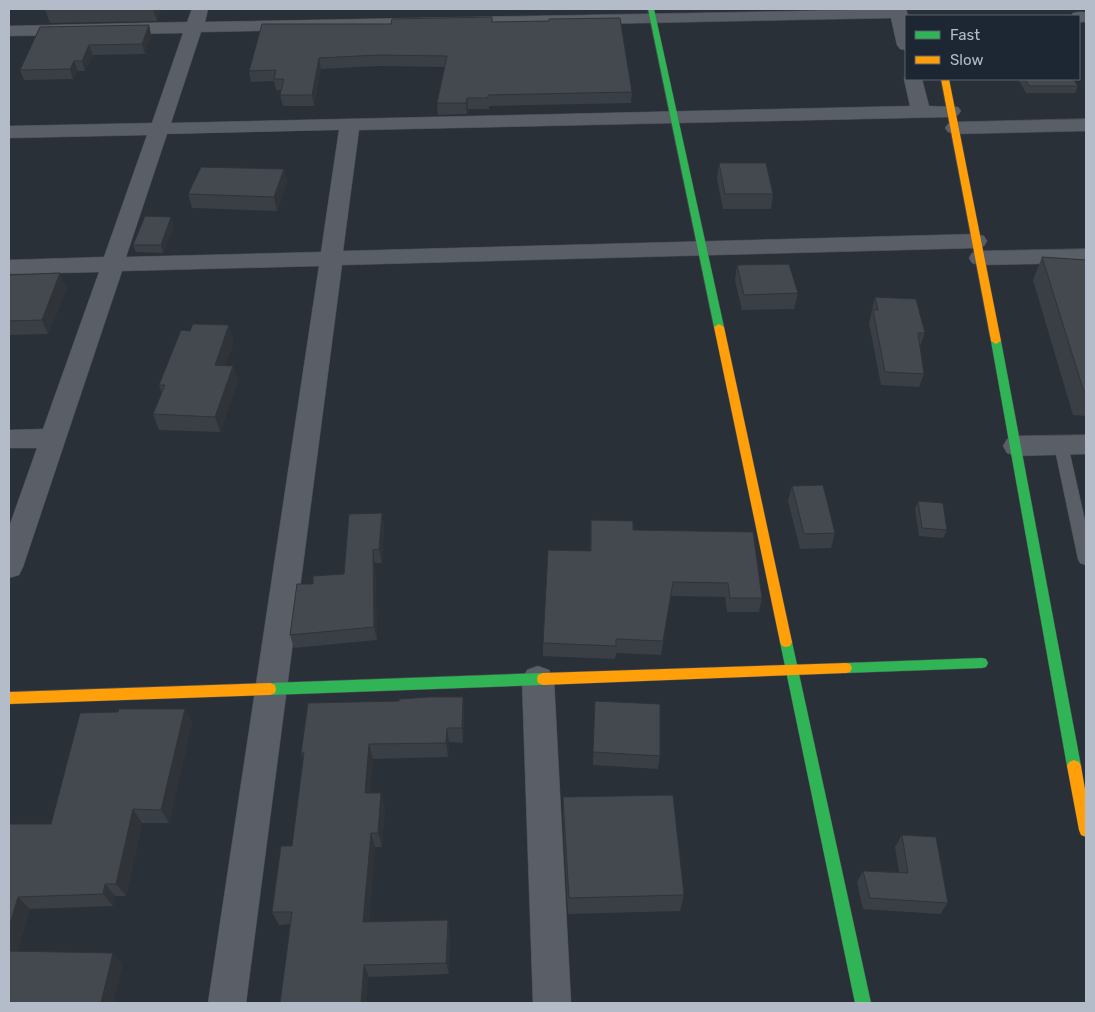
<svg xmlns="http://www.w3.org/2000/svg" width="1095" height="1012" viewBox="0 0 1095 1012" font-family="Rubik,sans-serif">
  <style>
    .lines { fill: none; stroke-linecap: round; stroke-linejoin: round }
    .lane-casing { stroke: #484c53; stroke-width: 1 }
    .street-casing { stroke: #484c53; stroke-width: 1 }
    .fast-casing { stroke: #484c53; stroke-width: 1 }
    .slow-casing { stroke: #484c53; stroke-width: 1 }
    .lane { fill: #5a5e66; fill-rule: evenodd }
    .street { fill: #5a5e66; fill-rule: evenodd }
    .fast { fill: #30b455; fill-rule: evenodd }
    .slow { fill: #ff9f0a; fill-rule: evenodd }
    .wall { fill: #3a3f45 }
    .shaded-wall { fill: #303338 }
    .building { fill: #444950; stroke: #303338 }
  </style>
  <rect width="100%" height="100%" fill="#2a3038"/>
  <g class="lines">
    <defs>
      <path id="lane" d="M1061,440L1066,441L1068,445L1086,525V565L1080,563L1078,559L1054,445L1056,441Z"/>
      <g id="street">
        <path d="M192,9H208L205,22L906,9L908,16H906V50L900,49L897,45L891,18L201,32L171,123L910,106L904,79L906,75V79H922L929,106L958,107L961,111L958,115L951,117L359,130L343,251L976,234L984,236L987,241L984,246L976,248L342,265L246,1003H208L319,266L122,271L23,567L19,575L9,578V527L37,448H9V430L43,429L99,272L9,274V260L104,257L147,135L9,138V126L152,123L183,33L9,36V26L187,22ZM339,130L321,252L126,257L167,134Z"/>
        <path d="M1079,12H1086V22H1079V16H1071L1073,13Z"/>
        <path d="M1086,119V131L955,134L948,132L945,128L948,124L955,122Z"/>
        <path d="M1086,249V263L980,265L972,263L969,258L972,253L980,251Z"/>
        <path d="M1086,435V454L1016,456L1007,453L1003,446L1007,439L1016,436Z"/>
        <path d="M538,666L549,670L554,680L571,1003H533L522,680L527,670Z"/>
      </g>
      <g id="fast">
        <path d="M648,9H654L724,327L719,330L714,327Z"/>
        <path d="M996,338L1001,341L1081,766L1079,770L1074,772L1069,770L1067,766L991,341Z"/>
        <path d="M786,637L790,638L792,642L871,1003H855L780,642L782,638Z"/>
        <path d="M982,658L986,659L988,663L986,667L982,668L846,673L842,672L840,668L842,664L846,663Z"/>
        <path d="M543,673L548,675L549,679L548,683L543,685L270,695L265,693L264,689L265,685L270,683Z"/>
      </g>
      <g id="slow">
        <path d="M941,79H949L1001,341L996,344L991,341Z"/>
        <path d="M719,324L724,327L792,642L790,646L786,647L782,646L780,642L714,327Z"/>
        <path d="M846,663L850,664L852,668L850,672L846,673L543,685L538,683L537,679L538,675L543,673Z"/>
        <path d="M270,683L275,685L276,689L275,693L270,695L9,704V692Z"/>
        <path d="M1074,760L1079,762L1081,766L1086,795V837L1081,835L1079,830L1067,766L1069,762Z"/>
      </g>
    </defs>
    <use href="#lane" class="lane-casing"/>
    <use href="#street" class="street-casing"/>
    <use href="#fast" class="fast-casing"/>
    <use href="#slow" class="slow-casing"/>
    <use href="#lane" class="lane"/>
    <use href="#street" class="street"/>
    <use href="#fast" class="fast"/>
    <use href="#slow" class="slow"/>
  </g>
  <g class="wall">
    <path d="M45,9H161L157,21L50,23Z"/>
    <path d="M492,22L632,92L631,103L489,106V109H468L467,114L438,115L437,103L445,67L379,66L321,69L314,106H283L280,95L282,90H276L274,81L251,82L249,71L391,24Z"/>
    <path d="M149,25L151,35L145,54L93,55L85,71H78L73,79L24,80L20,70L40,27Z"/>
    <path d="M1018,79H1073L1078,86L1075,93H1026Z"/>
    <path d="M719,163L773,194L771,209H723L717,179Z"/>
    <path d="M284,169L287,182L277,211L192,208L188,194Z"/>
    <path d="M174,225L163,253L136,252L133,245Z"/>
    <path d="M1042,257L1086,260V416L1073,415L1033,280Z"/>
    <path d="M737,265L798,293L794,309L742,310L735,281Z"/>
    <path d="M9,275L67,288L48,334L9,335Z"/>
    <path d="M875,297L925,333L920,346L924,374L919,387L881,385L869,323Z"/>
    <path d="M234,341L225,366H233L238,381L220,432L159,430L153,414L162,393L159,385Z"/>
    <path d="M792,486L835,533L831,548L800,549L788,501Z"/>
    <path d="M918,501L947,530L943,538L919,536L915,509Z"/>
    <path d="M382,513L384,527L382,563H375L377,640L294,648L290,635L313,584L344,574Z"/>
    <path d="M591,520L633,530L762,598L759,612H727L725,597L671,596L661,655L616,653L615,659L543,656V643L590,551Z"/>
    <path d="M463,697L464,712L463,743L449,742L448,757L373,759L370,793L385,807L382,847H375L369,922L448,920L450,932L449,974L369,977L290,924L279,925L272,912L292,846L303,759L301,753L399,701Z"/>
    <path d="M595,701L660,756L658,769L593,765Z"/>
    <path d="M185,709L192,723L169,823H142L126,896H115L113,906L30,909L17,952L123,964L9,1003V824H51L118,712Z"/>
    <path d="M563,797L684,895L680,911L568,914L563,816Z"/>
    <path d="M902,835L948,903L940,914L863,909L857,882L863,871L899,872L895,847Z"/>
  </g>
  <g class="shaded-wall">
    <path d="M153,9H161L157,21Z"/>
    <path d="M149,25L151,35L145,54L142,44Z"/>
    <path d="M89,45L93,55L85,71L82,61Z"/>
    <path d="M319,58L321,69L314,106L312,95Z"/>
    <path d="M74,61L78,71L73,79L70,69Z"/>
    <path d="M467,98L468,109L467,114L466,103Z"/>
    <path d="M284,169L287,182L277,211L274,197Z"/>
    <path d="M171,217L174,225L163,253L161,245Z"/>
    <path d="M60,273L67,288L48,334L42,320Z"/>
    <path d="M229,325L234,341L220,381L215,365Z"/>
    <path d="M233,366L238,381L220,432L215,417Z"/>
    <path d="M382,513L384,527L382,563L379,549Z"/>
    <path d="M373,550L375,563L377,640L374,627Z"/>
    <path d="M463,697L464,712L463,743L462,728Z"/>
    <path d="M185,709L192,723L169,823L161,810Z"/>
    <path d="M447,728L449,742L448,757L446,743Z"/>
    <path d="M369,744L373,759L369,807L365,793Z"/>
    <path d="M381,793L385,807L382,847L378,833Z"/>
    <path d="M133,809L142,823L126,896L116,884Z"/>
    <path d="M371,833L375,847L368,934L363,922Z"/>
    <path d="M105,884L115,896L113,906L103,894Z"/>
    <path d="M18,897L30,909L14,962L9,958V927Z"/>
    <path d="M448,920L450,932L449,974L446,963Z"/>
    <path d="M113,953L123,964L114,1003H101Z"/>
    <path d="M364,965L369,977L366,1003H361Z"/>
  </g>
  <g class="building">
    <path d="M492,17V22L549,21V19L620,18L632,92L488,95V98H467L466,103H437L447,56L378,55L319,58L312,95H280L284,79H274L276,70L249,71L262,24H391L392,19Z"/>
    <path d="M149,25L142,44L89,45L82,61H74L70,69L20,70L40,27Z"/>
    <path d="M1025,79H1073L1078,86H1029Z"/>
    <path d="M719,163H766L773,194H725Z"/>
    <path d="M201,167L284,169L274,197L188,194Z"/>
    <path d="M145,216L171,217L161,245H133Z"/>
    <path d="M1042,257L1086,260V393L1084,392Z"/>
    <path d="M789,264L798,293L744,295L737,265Z"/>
    <path d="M60,273L42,320L9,321V275Z"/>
    <path d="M875,297L916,299L925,333H918L924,374L885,372L873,310H878Z"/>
    <path d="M193,324L229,325L215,365L233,366L215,417L153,414L165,385H159L181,330L190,331Z"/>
    <path d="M823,485L835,533L804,534L792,486Z"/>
    <path d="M918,501L943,503L947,530L922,528Z"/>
    <path d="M382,513L379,549L373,550L374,627L290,635L297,584H313V576L344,574L349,514Z"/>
    <path d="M591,520L633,521V530L753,532L762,598H730L728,583L673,582L663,641L616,639V646L543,643L548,550L591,551Z"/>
    <path d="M429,697H463L462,728H447L446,743L369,744L365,793H381L378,833H371L363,922L448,920L446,963L364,965L361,1003H280L292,912H272L281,846H292L304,753H301L308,703L399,701V699Z"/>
    <path d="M595,701L660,704V756L593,752Z"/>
    <path d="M119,709H185L161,810L133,809L116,884H105L103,894L18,897L9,927V824H51L80,713L118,712Z"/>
    <path d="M673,795L684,895L569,898L563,797Z"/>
    <path d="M902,835L936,837L948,903L870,898L863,871L908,873Z"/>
    <path d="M9,951L113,953L101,1003H9Z"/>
  </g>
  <rect width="1095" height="1012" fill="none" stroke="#b4bcc9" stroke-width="20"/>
  <rect x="905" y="15" width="175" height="65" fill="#1d2633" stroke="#59626f"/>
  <rect x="915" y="31" width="25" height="8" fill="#30b455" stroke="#59626f"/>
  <text x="950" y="40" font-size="15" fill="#b4bcc9">Fast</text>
  <rect x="915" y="56" width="25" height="8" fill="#ff9f0a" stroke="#59626f"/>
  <text x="950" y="65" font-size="15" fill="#b4bcc9">Slow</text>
</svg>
